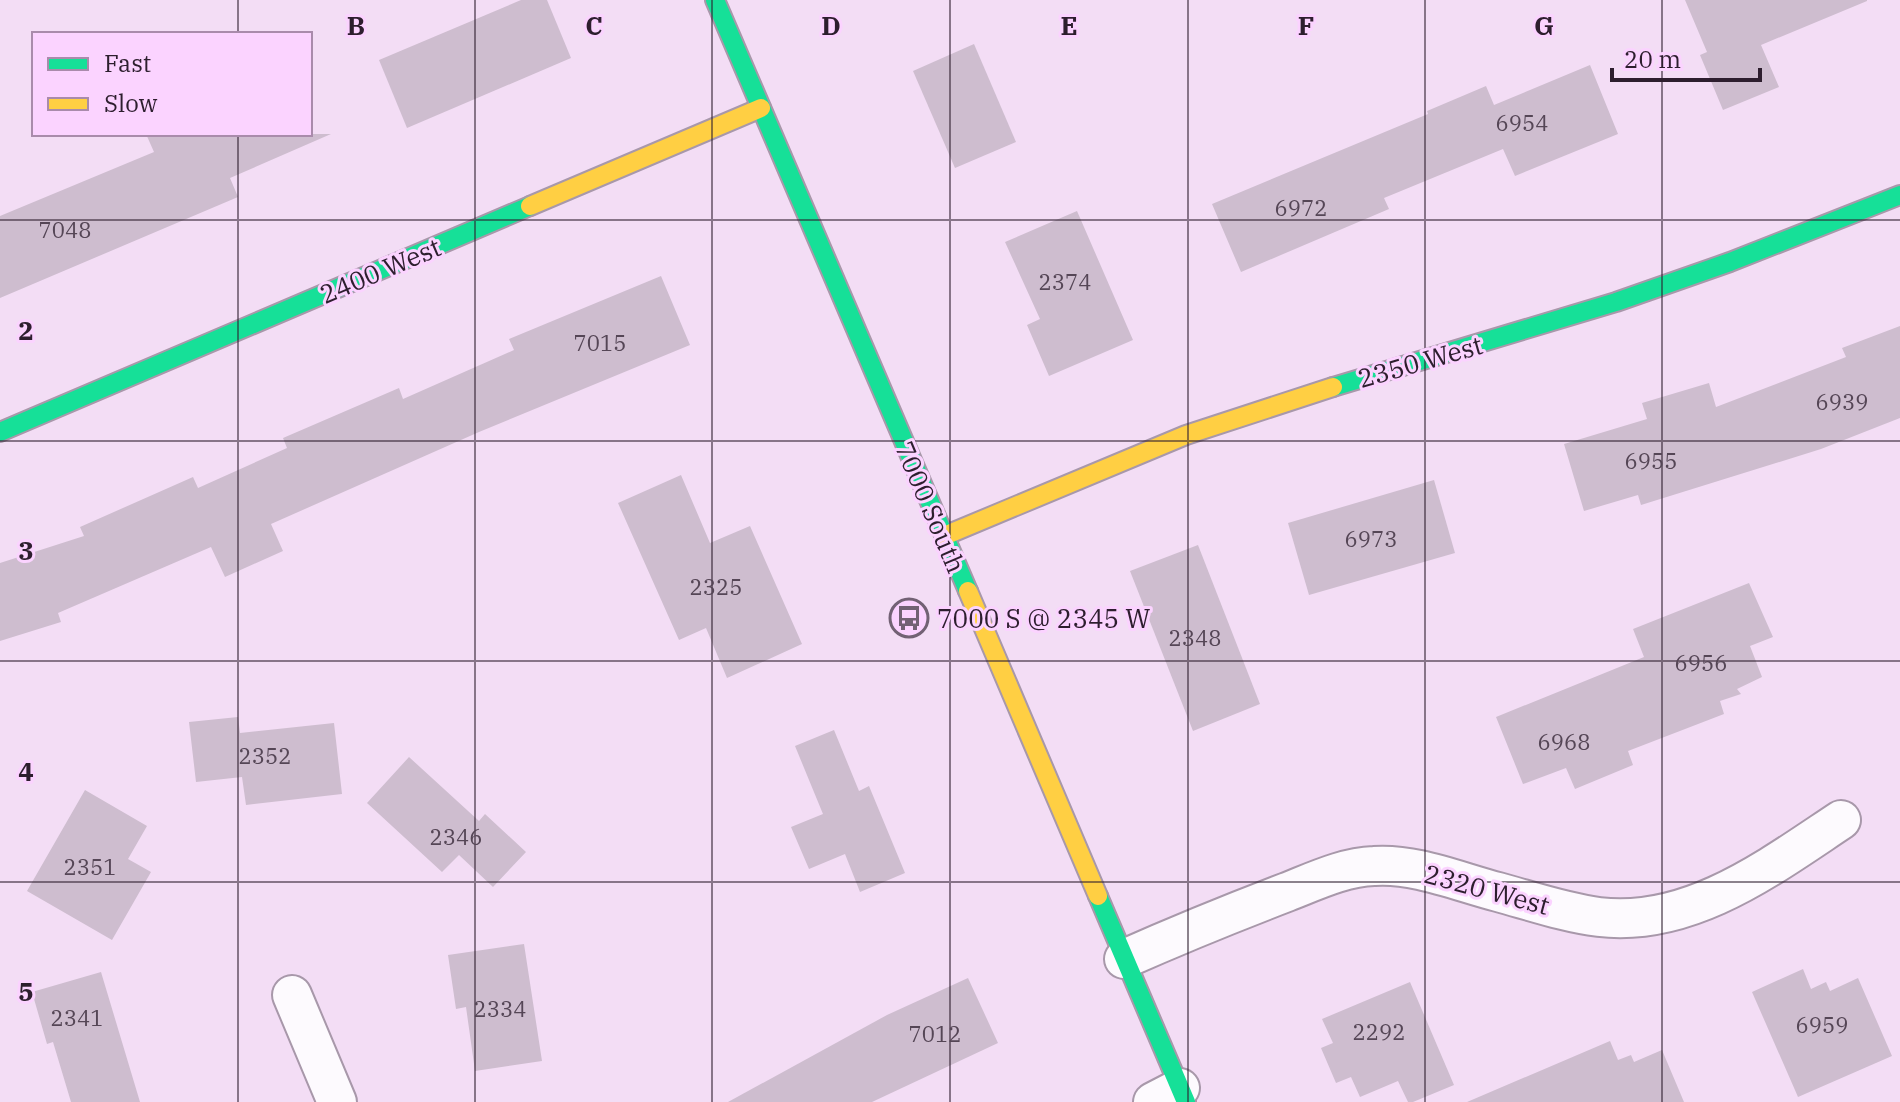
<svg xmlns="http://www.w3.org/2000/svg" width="1900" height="1102" viewBox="0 0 1900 1102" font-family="'IBM Plex Serif',serif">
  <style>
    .building { fill: #cebdcf }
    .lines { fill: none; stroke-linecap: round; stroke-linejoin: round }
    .street-casing { stroke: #a898aa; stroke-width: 42 }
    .fast-casing { stroke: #a898aa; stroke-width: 22 }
    .slow-casing { stroke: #a898aa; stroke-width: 22 }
    .street { stroke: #fdfafe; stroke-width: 38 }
    .fast { stroke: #16e098; stroke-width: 18 }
    .slow { stroke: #ffcf43; stroke-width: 18 }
    .grid { fill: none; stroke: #2d1e2e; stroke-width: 2; stroke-opacity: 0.55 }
    .labels { text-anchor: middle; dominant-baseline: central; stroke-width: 6; stroke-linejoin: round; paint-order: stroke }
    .number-label { font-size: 22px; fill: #554656 }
    .street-label { font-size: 26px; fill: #2d1e2e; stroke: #fbd3ff }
    .poi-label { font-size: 26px; fill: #2d1e2e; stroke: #fbd3ff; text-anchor: start }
    .grid-label { font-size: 26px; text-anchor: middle; font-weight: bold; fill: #2d1e2e; stroke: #fbd3ff; stroke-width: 6; stroke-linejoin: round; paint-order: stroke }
  </style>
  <rect width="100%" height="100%" fill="#f3ddf5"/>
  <g class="building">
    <path d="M521,0H547L571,58L407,128L379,60Z"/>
    <path d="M1685,0H1867V1L1761,45L1779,87L1723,110L1700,55L1707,52Z"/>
    <path d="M974,44L1016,142L955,168L913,71Z"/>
    <path d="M1590,65L1618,134L1515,176L1503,149L1384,198L1389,209L1241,272L1212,204L1428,114L1427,111L1486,86L1494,105Z"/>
    <path d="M146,134H331L230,178L238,197L0,298V216L154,152Z"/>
    <path d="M1077,211L1133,340L1049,376L1027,325L1040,319L1005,242Z"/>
    <path d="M661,276L690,345L479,432L271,524L283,551L225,577L211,547L58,613L61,622L0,641V563L84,536L80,527L193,477L198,488L287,448L283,438L399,388L403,399L514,350L509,339Z"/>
    <path d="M1900,326V418L1821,449L1641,505L1638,495L1584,511L1564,444L1647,419L1642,403L1709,383L1716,407L1846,357L1842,348Z"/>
    <path d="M681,475L710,543L750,526L802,644L727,678L706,628L679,640L618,503Z"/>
    <path d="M1434,480L1455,553L1309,595L1288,523Z"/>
    <path d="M1198,545L1260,704L1193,731L1130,571Z"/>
    <path d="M1749,583L1773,637L1750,646L1762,677L1737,689L1741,694L1720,701L1724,714L1628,751L1633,765L1575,789L1566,768L1523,784L1496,717L1644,657L1633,629Z"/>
    <path d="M238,717L240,733L334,723L342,794L246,805L242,777L196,782L189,722Z"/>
    <path d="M834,730L859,791L869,786L905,873L860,892L845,854L809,869L791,827L823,814L795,746Z"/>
    <path d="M409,757L479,821L485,814L526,852L493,887L459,855L442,872L367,803Z"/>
    <path d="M85,790L147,826L128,859L151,872L112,940L27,891Z"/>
    <path d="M524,944L542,1061L475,1071L466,1007L456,1009L448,955Z"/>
    <path d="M1803,969L1811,989L1826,982L1830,991L1858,978L1892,1056L1798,1097L1752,992Z"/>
    <path d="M101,972L140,1102H71L53,1042L47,1044L32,992Z"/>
    <path d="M968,978L998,1043L872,1102H728L887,1015Z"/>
    <path d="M1410,982L1454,1085L1413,1102H1408L1398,1081L1360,1097L1351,1077L1336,1083L1321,1048L1333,1043L1322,1019Z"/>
    <path d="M1610,1041L1618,1060L1631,1055L1634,1062L1662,1050L1684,1102H1467Z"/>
  </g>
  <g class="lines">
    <defs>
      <g id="street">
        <path d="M1124,959C1178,935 1232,913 1287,892C1315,881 1344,867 1374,866C1415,863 1459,882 1498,892C1531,901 1566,913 1599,917C1690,928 1770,867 1841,820"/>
        <path d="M292,995L337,1102"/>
        <path d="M1153,1102L1180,1088"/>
      </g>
      <g id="fast">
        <path d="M715,0L968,591"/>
        <path d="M1333,387L1616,302L1730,262L1900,195"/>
        <path d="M0,432L530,206"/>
        <path d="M1098,896L1186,1102"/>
      </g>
      <g id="slow">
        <path d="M530,206L761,108"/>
        <path d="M944,536L1186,435L1333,387"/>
        <path d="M968,591L1098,896"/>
      </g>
    </defs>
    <use href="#street" class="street-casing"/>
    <use href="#fast" class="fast-casing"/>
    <use href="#slow" class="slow-casing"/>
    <use href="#street" class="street"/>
    <use href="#fast" class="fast"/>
    <use href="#slow" class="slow"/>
  </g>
  <path class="grid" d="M238,0V34M475,0V1102M712,0V1102M950,0V1102M1188,0V1102M1425,0V1102M1662,0V1102M238,134V1102M0,220H1900M0,441H1900M0,661H1900M0,882H1900"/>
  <defs>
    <symbol id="bus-ring" viewBox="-11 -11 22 22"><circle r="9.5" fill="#fbd3ff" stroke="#726174" stroke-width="1.5"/><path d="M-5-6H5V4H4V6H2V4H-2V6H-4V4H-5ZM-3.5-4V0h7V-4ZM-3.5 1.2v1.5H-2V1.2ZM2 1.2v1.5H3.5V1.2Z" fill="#726174"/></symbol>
  </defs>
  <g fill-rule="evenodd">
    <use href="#bus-ring" x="887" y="596" width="44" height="44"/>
  </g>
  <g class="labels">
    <g class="number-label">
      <text x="1522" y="122">6954</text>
      <text x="1301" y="207">6972</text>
      <text x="65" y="229">7048</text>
      <text x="1065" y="281">2374</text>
      <text x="600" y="342">7015</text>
      <text x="1842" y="401">6939</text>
      <text x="1651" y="460">6955</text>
      <text x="1371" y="538">6973</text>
      <text x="716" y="586">2325</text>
      <text x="1195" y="637">2348</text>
      <text x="1701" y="662">6956</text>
      <text x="1564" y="741">6968</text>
      <text x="265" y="755">2352</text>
      <text x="456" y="836">2346</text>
      <text x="90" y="866">2351</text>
      <text x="500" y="1008">2334</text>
      <text x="77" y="1017">2341</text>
      <text x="1822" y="1024">6959</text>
      <text x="1379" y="1031">2292</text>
      <text x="935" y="1033">7012</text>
    </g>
    <g class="street-label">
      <text transform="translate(380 270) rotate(-23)">2400 West</text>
      <text transform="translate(1420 361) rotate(-16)">2350 West</text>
      <text transform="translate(931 507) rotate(67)">7000 South</text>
      <text transform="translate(1487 889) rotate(15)">2320 West</text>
    </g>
    <g class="poi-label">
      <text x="937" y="618">7000 S @ 2345 W</text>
    </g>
  </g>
  <g class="grid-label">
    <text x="356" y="35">B</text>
    <text x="594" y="35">C</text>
    <text x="831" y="35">D</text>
    <text x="1069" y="35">E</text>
    <text x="1306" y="35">F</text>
    <text x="1544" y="35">G</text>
    <text x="26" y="340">2</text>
    <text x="26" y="560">3</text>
    <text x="26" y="781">4</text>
    <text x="26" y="1001">5</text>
  </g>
  <rect x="32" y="32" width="280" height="104" fill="#fbd3ff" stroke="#a98bab" stroke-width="2"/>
  <rect x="48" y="58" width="40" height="12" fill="#16e098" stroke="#a98bab" stroke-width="2"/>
  <text x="104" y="72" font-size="24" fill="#2d1e2e">Fast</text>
  <rect x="48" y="98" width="40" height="12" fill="#ffcf43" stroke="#a98bab" stroke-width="2"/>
  <text x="104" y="112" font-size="24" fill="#2d1e2e">Slow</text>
  <path d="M1612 68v12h148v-12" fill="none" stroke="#2d1e2e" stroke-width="4"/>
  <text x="1624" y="68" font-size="24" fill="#2d1e2e" stroke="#fbd3ff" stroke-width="6" paint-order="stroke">20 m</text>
</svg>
